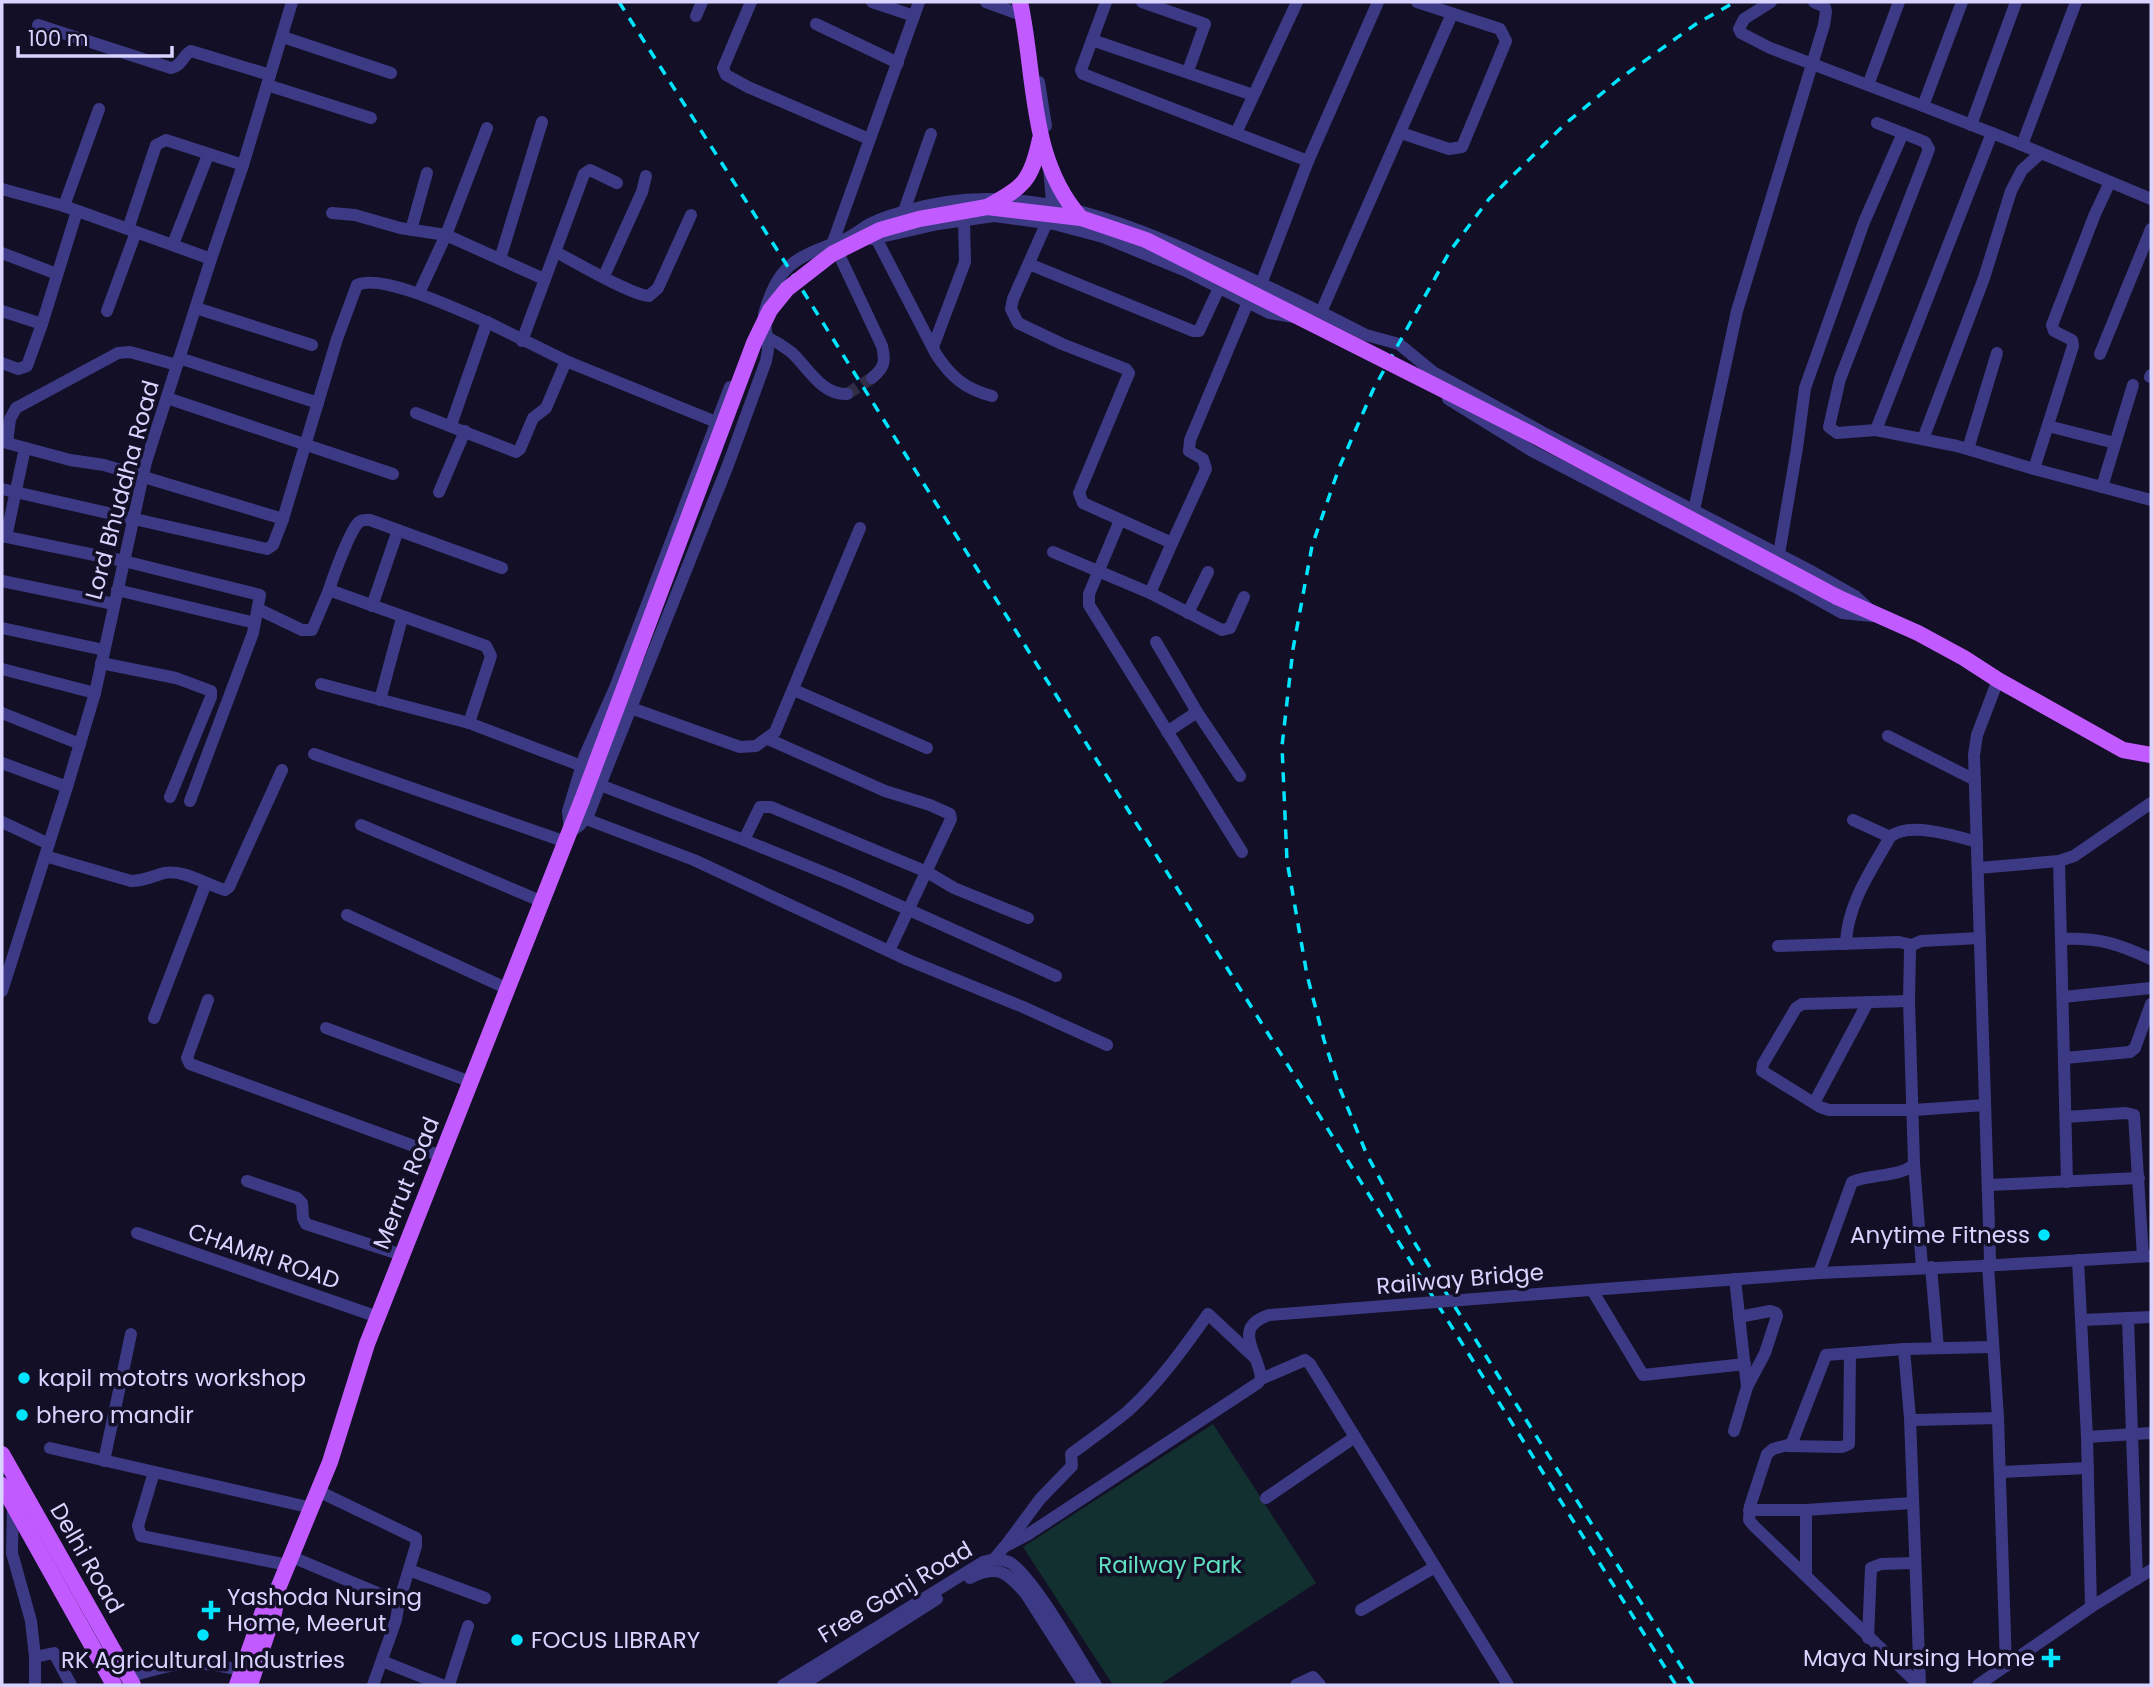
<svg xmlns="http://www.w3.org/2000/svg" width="2153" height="1687" viewBox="0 0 2153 1687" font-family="Poppins,sans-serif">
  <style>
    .park { fill: #12302f }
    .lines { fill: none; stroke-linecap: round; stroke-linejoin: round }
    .minor-tunnel { stroke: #312d47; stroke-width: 12; stroke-dasharray: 12 6; stroke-linecap: butt }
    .minor { stroke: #3d3a85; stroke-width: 12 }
    .major { stroke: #c25bff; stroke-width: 16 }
    .rail { stroke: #00e5ff; stroke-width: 3.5; stroke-dasharray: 10 9; stroke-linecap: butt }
    .minor-bridge { stroke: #3d3a85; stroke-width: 12 }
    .major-bridge { stroke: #c25bff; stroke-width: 16 }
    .poi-dot { fill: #00e5ff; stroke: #130f26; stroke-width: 2.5 }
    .labels { text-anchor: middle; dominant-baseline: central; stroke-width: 7; stroke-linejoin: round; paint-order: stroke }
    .street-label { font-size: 23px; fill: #d9d4ff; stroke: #130f26 }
    .poi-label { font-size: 23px; fill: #d9d4ff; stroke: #130f26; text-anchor: start }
    .park-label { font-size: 23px; fill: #5fe0c0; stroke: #130f26 }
  </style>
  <rect width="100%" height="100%" fill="#130f26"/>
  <path class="park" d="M1213,1424L1316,1583L1159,1685H1113L1023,1547Z"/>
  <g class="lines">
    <path class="minor-tunnel" d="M847,394L872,378"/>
    <g class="minor">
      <path d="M751,2L723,68L726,75L748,87L869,139"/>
      <path d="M872,2L914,16"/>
      <path d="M986,2L1016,13"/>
      <path d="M1106,2L1081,70L1083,74L1308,161"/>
      <path d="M1142,2L1205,24L1188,71"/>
      <path d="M1771,2L1744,19L1739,29L1741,33L1770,48L1923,106"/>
      <path d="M1962,2L1923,106L1992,133L1876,430L1957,446L2034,469L2151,500"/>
      <path d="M2076,2L2022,145L2151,199"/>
      <path d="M696,16L702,2"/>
      <path d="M816,24L898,63"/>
      <path d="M38,25L171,68C182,66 182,56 191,51L270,75"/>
      <path d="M283,37L391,73"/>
      <path d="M1092,40L1253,95"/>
      <path d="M1039,82L1046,126"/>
      <path d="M267,85L371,118"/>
      <path d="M1868,85L1899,2"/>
      <path d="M1971,125L2016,2"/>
      <path d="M1236,133L1297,2"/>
      <path d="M1401,133L1449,149L1462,147L1506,41L1500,29L1417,2"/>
      <path d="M1992,133L2022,145"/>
      <path d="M1049,168L1053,213"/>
      <path d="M2,189L64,206L211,259"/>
      <path d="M64,206L99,109"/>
      <path d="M904,211L931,134"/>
      <path d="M332,213L355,215L400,228L446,235L544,279"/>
      <path d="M1047,222L1013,299L1011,309L1018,323L1062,344L1126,369L1129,373L1079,493L1083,503L1172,543L1150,593L1053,552"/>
      <path d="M128,229L156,145L166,140L243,165"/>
      <path d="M411,230L427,173"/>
      <path d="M876,238L936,354C951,377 965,389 992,396"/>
      <path d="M872,239L938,224L994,216L1054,224L1103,237L1186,271L1269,313L1294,317"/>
      <path d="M173,244L208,155"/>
      <path d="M556,252C575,262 631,295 649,296L658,288L691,215"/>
      <path d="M2,253L57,274"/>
      <path d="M500,259L542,122"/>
      <path d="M1029,264L1193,331H1199L1219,288"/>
      <path d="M604,276L642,192L646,176"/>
      <path d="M1261,284L1308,161L1378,2"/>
      <path d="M419,293L446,235L487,128"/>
      <path d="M196,308L312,345"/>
      <path d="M2,311L42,324L77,211"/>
      <path d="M107,311L136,232"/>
      <path d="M1321,312L1452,14"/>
      <path d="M764,314C779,262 796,258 845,239C855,235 863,227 872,223C881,218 892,215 902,212C1013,177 1118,218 1218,264C1268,286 1317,310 1366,335L1399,344L1433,372L1542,432L1809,570L1855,596L1867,607"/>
      <path d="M767,337C775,341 783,346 791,352C808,367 821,395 847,394"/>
      <path d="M522,341L584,174L590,170L617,183"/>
      <path d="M933,347L965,262L964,221"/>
      <path d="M2100,354L2151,229"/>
      <path d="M179,358L318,403"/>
      <path d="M2,363L18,369L27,366L42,324"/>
      <path d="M177,365L130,352L118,353L16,408L10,419L7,443L70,460L104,465L283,519"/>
      <path d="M2150,377L2151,375"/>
      <path d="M872,378C884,368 886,362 882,346L833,242L919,2"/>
      <path d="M730,387L615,688L585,755L568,811L570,832L580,825L589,813L728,465L766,361L768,350L765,321"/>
      <path d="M167,398L393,474"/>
      <path d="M1448,399L1532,451L1799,589L1842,613L1872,616"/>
      <path d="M416,413L516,452L520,449L533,418L546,408L566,361"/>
      <path d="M451,425L487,322L566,361L716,422"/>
      <path d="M2048,426L2115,443"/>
      <path d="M1876,430L1837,433L1829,427L1840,379L1929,149L1925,142L1877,123"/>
      <path d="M1923,439L1984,278L2011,191L2022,170L2041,153"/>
      <path d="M1968,449L1997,353"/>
      <path d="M2034,469L2073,346L2072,340L2054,331L2052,325L2095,214L2110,182"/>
      <path d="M2102,487L2133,385"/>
      <path d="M2,489L267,549L273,545L283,519L337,339L357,285C382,273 461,311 487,322"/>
      <path d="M439,492L465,431"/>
      <path d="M1694,510L1737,311L1824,25L1826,12L1825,7L1814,2"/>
      <path d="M1120,520L1089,594V605L1242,852"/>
      <path d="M2,536L124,561L260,595L253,633L190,801"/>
      <path d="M6,537L25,448"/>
      <path d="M1172,543L1206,469L1203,459L1189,451L1190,440L1248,302"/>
      <path d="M1779,554L1797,448L1805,388L1864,222L1903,133"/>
      <path d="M2,581L114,604"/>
      <path d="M117,590L255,623"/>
      <path d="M1150,593L1222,630L1230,628L1244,597"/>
      <path d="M372,606L398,530"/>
      <path d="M258,609L302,630H312L329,590"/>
      <path d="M1188,613L1208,572"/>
      <path d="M2,628L104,650"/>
      <path d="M1156,642L1197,712"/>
      <path d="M101,663L176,678L211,691V697L170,797"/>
      <path d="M2,669L95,693"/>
      <path d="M1998,680L1977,735L1974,755L1990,1259L1988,1265L1998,1418L2006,1666"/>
      <path d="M321,684L469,723L582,766"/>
      <path d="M794,690L927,748"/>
      <path d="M380,700L402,618"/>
      <path d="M631,708L740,747L756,746L775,732L860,528"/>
      <path d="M2,713L80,744"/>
      <path d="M469,723L491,656L486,646L329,590C333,577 350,530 359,522C363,519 365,520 370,520L502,568"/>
      <path d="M1167,732L1197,712L1240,776"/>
      <path d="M1888,736L1975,780"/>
      <path d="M768,739L885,791L930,805L950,814L951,819L889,951"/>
      <path d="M314,754L566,842"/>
      <path d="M2,763L67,787"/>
      <path d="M600,785L744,840"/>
      <path d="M586,819L694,860L908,960L1023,1007L1107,1045"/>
      <path d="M1853,820L1890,837"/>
      <path d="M2,822L49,844"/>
      <path d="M361,825L543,902"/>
      <path d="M45,856L131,881C144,881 153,876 164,873C183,869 207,885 225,890L229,887L282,770"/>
      <path d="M2059,861L2067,1182"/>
      <path d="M1978,868L2059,861L2074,856L2151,803"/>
      <path d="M347,915L508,989"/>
      <path d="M1028,918L954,888L927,872L771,807H760L744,840L847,882L1056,976"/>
      <path d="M2061,939C2098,937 2119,944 2151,959"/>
      <path d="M1846,944C1847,904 1871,871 1890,837C1909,821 1956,836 1977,842"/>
      <path d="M1778,946L1899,942L1912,945"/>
      <path d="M2,991L67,787L95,693L146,462L211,259L243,165L292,2"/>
      <path d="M2063,997L2151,988"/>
      <path d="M208,1000L187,1058L190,1064L441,1156"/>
      <path d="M1909,1001L1802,1004L1796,1008L1763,1064L1762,1071L1820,1107L1829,1110H1914L1985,1105"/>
      <path d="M154,1018L206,883"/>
      <path d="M326,1028L471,1082"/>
      <path d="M2065,1058L2130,1052L2135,1048L2151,1004"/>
      <path d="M1814,1103L1868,1002"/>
      <path d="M2066,1117L2126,1113L2134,1115L2143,1256"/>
      <path d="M1914,1163L1922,1267"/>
      <path d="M247,1181L297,1198L302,1203L303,1218L306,1224L402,1255"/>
      <path d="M1989,1185L2139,1178"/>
      <path d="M137,1233L378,1317"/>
      <path d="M2078,1260L2087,1437L2091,1607"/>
      <path d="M1931,1267L1938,1348"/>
      <path d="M1819,1273L1852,1182C1867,1174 1906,1177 1914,1163L1909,1001L1910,949L1912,945L1921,941L1980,938"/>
      <path d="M1592,1290L1643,1375L1745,1364"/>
      <path d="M1577,1291L1819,1273L1981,1266L2151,1256"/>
      <path d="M1739,1317L1770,1311L1776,1313L1777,1316L1765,1353L1747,1387"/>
      <path d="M2128,1318L2137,1579"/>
      <path d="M2082,1320L2151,1317"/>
      <path d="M1904,1349L1992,1347"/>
      <path d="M1261,1379C1260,1354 1230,1328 1269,1315L1346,1309"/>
      <path d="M1910,1418L1920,1685"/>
      <path d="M1734,1431L1747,1387L1735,1279"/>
      <path d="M2087,1437L2151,1433"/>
      <path d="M1788,1446L1842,1447L1849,1444L1850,1353"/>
      <path d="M50,1448L312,1508"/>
      <path d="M104,1461L131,1334"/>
      <path d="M154,1472L138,1526L141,1536L288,1565"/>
      <path d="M2000,1472L2088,1468"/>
      <path d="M318,1491L416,1538V1546L399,1602"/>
      <path d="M1266,1498L1355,1437"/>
      <path d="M13,1503L12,1553L31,1621L35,1657V1685"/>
      <path d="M1749,1510H1806L1912,1503"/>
      <path d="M1806,1510V1576"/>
      <path d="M1006,1545L1040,1499L1072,1466L1071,1454C1090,1440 1110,1426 1128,1411C1159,1383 1184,1348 1208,1314L1254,1357"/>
      <path d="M292,1557L399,1602L396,1620L373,1685"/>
      <path d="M995,1558L1004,1547L1027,1535L1258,1383L1261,1379L1305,1360L1310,1364L1508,1685"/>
      <path d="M409,1570L485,1598"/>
      <path d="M970,1578C997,1563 1008,1573 1026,1594L1084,1685"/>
      <path d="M1361,1610L1435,1567"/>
      <path d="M1868,1638L1871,1568L1881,1564L1914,1563"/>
      <path d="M35,1657L54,1653L71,1685"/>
      <path d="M382,1661L442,1685"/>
      <path d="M129,1677C174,1663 195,1658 242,1671"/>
      <path d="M449,1685L468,1626"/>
      <path d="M783,1685L983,1562C992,1559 1000,1558 1009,1562C1032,1574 1080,1660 1096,1685"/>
      <path d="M802,1685L937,1599"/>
      <path d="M1296,1685L1313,1677L1320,1685"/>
      <path d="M1919,1685L1754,1526L1749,1520L1750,1506L1767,1454L1773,1449L1791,1444L1793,1440L1826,1355L1904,1349L1910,1418L1915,1420L1998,1418"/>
      <path d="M1978,1685L2091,1607L2151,1570"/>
    </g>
    <g class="major">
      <path d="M1837,597L1918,633L1964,658L1998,680L2123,750L2151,755"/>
      <path d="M2,1454L133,1685"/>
      <path d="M2,1485L114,1685"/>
      <path d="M237,1685L264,1608L276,1591"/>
      <path d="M250,1685L274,1613L279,1586L330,1462L367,1344L582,800"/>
    </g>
    <g class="rail">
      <path d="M619,2L788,267L1676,1685"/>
      <path d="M1693,1685L1416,1245L1367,1155L1340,1089L1324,1040L1307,975L1287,861L1282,746L1293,649L1312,546L1339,468L1373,390L1450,251L1489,199L1565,124L1618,80L1696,24L1735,2"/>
    </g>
    <path class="minor-bridge" d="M1346,1309L1577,1291"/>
    <g class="major-bridge">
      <path d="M1020,2C1036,74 1028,159 1081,218"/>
      <path d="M987,207C1024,186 1031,182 1040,139"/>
      <path d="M582,800L754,343L770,310L787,289L832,254L880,230L919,219L987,207L1081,218L1146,240L1531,434L1837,597"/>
    </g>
  </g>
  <g class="poi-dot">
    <circle cx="2044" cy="1235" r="7"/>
    <circle cx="24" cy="1378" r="7"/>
    <circle cx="22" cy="1415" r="7"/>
    <path d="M207.5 1599.5h7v7h7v7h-7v7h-7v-7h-7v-7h7z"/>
    <circle cx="203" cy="1635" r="7"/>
    <circle cx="517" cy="1640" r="7"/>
    <path d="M2047.5 1647.5h7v7h7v7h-7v7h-7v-7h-7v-7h7z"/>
  </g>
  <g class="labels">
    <g class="street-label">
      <text transform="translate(122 490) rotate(-75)">Lord Bhuddha Road</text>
      <text transform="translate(406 1183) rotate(-68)">Merrut Road</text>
      <text transform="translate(264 1256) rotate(19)">CHAMRI ROAD</text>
      <text transform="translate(1460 1279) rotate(-5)">Railway Bridge</text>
      <text transform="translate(87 1558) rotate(60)">Delhi Road</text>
      <text transform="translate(895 1592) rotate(-31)">Free Ganj Road</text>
    </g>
    <g class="poi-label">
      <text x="2030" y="1235" text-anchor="end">Anytime Fitness</text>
      <text x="38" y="1378">kapil mototrs workshop</text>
      <text x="36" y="1415">bhero mandir</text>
      <text x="227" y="1597">Yashoda Nursing<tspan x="227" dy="26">Home, Meerut</tspan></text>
      <text x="531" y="1640">FOCUS LIBRARY</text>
      <text x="2035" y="1658" text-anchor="end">Maya Nursing Home</text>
      <text x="203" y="1660" text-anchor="middle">RK Agricultural Industries</text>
    </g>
    <g class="park-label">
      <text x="1170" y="1565">Railway Park</text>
    </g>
  </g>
  <rect width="2153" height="1687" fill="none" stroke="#d9d4ff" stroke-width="7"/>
  <path d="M18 46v10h154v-10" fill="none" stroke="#d9d4ff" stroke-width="3.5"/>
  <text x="28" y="46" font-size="21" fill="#d9d4ff" stroke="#130f26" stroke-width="5" paint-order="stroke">100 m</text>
</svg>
